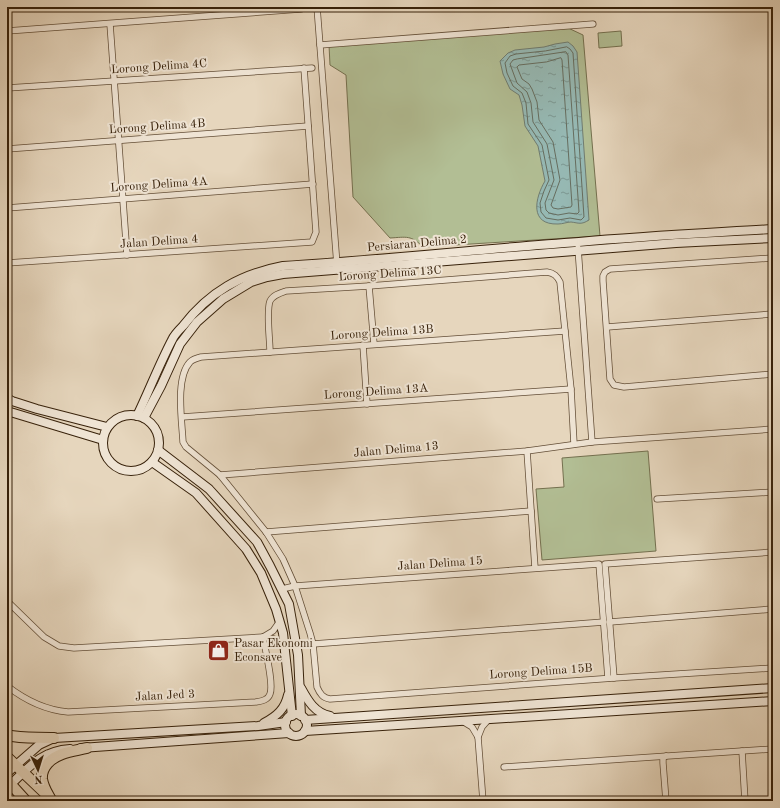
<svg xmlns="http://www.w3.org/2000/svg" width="780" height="808" viewBox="0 0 780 808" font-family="'Old Standard TT',serif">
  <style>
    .green { fill: #b2be94; stroke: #74704f }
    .water { fill: url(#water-ripples); stroke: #707c70 }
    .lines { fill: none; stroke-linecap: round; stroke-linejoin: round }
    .shore { stroke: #666d5f; stroke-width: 1 }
    .street-casing { stroke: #634e37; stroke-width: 7 }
    .secondary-casing { stroke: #37210a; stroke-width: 10 }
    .highway-casing { stroke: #37210a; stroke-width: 12 }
    .street { stroke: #efe4d4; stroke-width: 5.5 }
    .secondary { stroke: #efe4d4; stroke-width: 8 }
    .highway { stroke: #e6d6bd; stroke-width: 10 }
    .labels { text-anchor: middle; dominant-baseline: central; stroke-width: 4; stroke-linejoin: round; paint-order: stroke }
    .street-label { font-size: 12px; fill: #37210a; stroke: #efe4d4 }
    .poi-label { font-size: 12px; fill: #37210a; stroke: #efe4d4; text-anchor: start }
  </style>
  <defs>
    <pattern id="water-ripples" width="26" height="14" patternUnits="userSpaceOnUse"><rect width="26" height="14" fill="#96b9b4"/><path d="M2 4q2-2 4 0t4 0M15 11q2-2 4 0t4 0" fill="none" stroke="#7b9691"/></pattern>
  </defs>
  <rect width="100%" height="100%" fill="#e6d6bd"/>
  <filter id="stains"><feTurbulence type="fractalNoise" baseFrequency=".005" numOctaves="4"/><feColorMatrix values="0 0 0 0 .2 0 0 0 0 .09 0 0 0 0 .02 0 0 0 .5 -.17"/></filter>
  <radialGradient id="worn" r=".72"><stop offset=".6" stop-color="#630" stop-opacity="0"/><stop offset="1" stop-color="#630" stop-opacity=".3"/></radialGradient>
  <g class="green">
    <path d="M566,27L583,35L600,236L423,247C411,235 407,237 390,238L353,197L346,75L330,65L329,45Z"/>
    <path d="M621,31L622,46L599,48L598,33Z"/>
    <path d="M648,451L656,551L542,560L536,489L564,487L562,458Z"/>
  </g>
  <path class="water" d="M568,42L573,46L577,52L589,220C581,225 579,223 571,222C567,222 563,224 558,224C529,225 535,198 545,181L538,146L525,126L522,105L519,95L510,89L503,74L500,61L508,53L515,50L544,47L555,44Z"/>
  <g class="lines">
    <g class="shore">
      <path d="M567,47L570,49L573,53L584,217L581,220L570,218L558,220L546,218L541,212L540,203L544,191L549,180L542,145L528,124L526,103L522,93L513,86L507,73L505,63L510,56L516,54L545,51Z"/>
      <path d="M566,52L568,55L579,212L577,214L569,213L558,215L549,213L546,210L545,203L554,180L547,144L533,122L531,103L527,92L517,83L510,64L513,60L517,59Z"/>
      <path d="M561,58L562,60L572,205L571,207L558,209L553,208L551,205L560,180L553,142L539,120L537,102L532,89L529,84L522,79L517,67L519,65L546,62Z"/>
    </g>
    <defs>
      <g id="street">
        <path d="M317,7L337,265"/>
        <path d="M110,24L127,255"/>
        <path d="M7,31L301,9"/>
        <path d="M320,45L593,24"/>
        <path d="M7,88L312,68"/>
        <path d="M7,149L308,126"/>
        <path d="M7,208L313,184"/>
        <path d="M578,248L592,442"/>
        <path d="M773,258L610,269L605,272L603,276V281L610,379L614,385L624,387L773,374"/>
        <path d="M7,263L312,242L316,232L304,68"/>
        <path d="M369,286L374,344"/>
        <path d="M607,327L773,314"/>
        <path d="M565,331L201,357C197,358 193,359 190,362C175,378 182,421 183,442L186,447L220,475L266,532L283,559L295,586L310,633L313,644L317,687C320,694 323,698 330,699L614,678L773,668"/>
        <path d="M363,345L367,404"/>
        <path d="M270,352C270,340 266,311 270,301C273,295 280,293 286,291L369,286L547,272C554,273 557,276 560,282L571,389L574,444"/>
        <path d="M182,417L571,389"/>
        <path d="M527,451L535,568"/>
        <path d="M220,475L527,451L592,442L773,429"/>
        <path d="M657,499L773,492"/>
        <path d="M266,532L531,511"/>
        <path d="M282,589L295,586L599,564L608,678"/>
        <path d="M7,601L44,637L59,646L74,648L263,637L274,639L284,646"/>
        <path d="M610,622L773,609"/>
        <path d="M263,637L273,631L280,621"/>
        <path d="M313,644L604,622"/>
        <path d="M614,678L605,564L773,552"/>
        <path d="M7,686C25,700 45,710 68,712L256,702C262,701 268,700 270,694C274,684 265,649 263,637"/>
        <path d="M462,721L472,727L478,737L483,801"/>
        <path d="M478,737L482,727L489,719"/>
        <path d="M742,751L745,801"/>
        <path d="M666,756L663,758V763L666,801"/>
        <path d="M504,767L773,749"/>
      </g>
      <g id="secondary">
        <path d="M7,398L12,401L37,409L107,427"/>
        <path d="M7,411L103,440"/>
        <circle cx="131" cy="443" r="28"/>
        <path d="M137,416C149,391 159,365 172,340C174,335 179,330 183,326C209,292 241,274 283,266C382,260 480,249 579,242C644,236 708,233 773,229"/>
        <path d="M144,418L161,386L180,344L197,322L223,299L251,282L267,277L283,274L676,243L773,238"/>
        <path d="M158,450L209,489L257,542L270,566L289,604L298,655L301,716"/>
        <path d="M152,462L196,493L246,549L261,573L276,609L283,633L292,716"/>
        <path d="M301,688C308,701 315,713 330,716"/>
        <circle cx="296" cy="725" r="11"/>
        <path d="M305,720L773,688"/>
        <path d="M264,723C277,716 285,709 288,695"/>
        <path d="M305,731L773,701"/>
        <path d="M81,748L289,733"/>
        <path d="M7,773L39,745L54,738L258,726L286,722"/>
        <path d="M11,784C30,766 42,751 70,749"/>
      </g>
      <g id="highway">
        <path d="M7,735C22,739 38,737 54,738"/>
        <path d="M7,757L46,794"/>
        <path d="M7,780L26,801"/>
        <path d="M51,800C48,794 43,787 42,779C41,767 51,758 62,754C70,751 79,750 87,748"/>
      </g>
    </defs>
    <use href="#street" class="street-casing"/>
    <use href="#secondary" class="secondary-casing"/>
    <use href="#highway" class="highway-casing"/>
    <use href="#street" class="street"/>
    <use href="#secondary" class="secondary"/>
    <use href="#highway" class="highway"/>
  </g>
  <defs>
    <symbol id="shop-square" viewBox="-11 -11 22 22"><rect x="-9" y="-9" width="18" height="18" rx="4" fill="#8f2418" stroke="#efe4d4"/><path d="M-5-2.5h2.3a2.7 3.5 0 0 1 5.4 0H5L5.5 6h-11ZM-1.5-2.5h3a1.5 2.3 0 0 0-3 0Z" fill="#fff"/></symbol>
  </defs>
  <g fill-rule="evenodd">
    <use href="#shop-square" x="206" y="638" width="25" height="25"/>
  </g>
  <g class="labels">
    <g class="street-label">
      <text transform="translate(159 67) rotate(-4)">Lorong Delima 4C</text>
      <text transform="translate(157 127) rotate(-4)">Lorong Delima 4B</text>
      <text transform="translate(159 185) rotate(-4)">Lorong Delima 4A</text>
      <text transform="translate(159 242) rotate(-4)">Jalan Delima 4</text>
      <text transform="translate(417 244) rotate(-5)">Persiaran Delima 2</text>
      <text transform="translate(390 274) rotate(-4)">Lorong Delima 13C</text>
      <text transform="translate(382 333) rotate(-4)">Lorong Delima 13B</text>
      <text transform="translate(376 392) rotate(-4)">Lorong Delima 13A</text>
      <text transform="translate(396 450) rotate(-5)">Jalan Delima 13</text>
      <text transform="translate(440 564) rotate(-4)">Jalan Delima 15</text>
      <text transform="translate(541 672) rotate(-4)">Lorong Delima 15B</text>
      <text transform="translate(165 696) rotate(-3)">Jalan Jed 3</text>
    </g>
    <g class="poi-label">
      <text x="234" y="644">Pasar Ekonomi<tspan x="234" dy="14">Econsave</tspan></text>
    </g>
  </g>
  <rect width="780" height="808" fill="none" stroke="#e6d6bd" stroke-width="24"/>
  <rect x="8" y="8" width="764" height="792" fill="none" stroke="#37210a" stroke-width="2"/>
  <rect x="12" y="12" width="756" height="784" fill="none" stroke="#37210a"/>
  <g transform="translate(38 770) rotate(176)" stroke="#efe4d4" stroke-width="3" paint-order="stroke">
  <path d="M0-3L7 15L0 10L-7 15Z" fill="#37210a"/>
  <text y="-6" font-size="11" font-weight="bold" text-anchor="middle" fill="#37210a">N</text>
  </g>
  <rect width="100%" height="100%" filter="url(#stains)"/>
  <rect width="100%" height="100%" fill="url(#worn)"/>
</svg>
